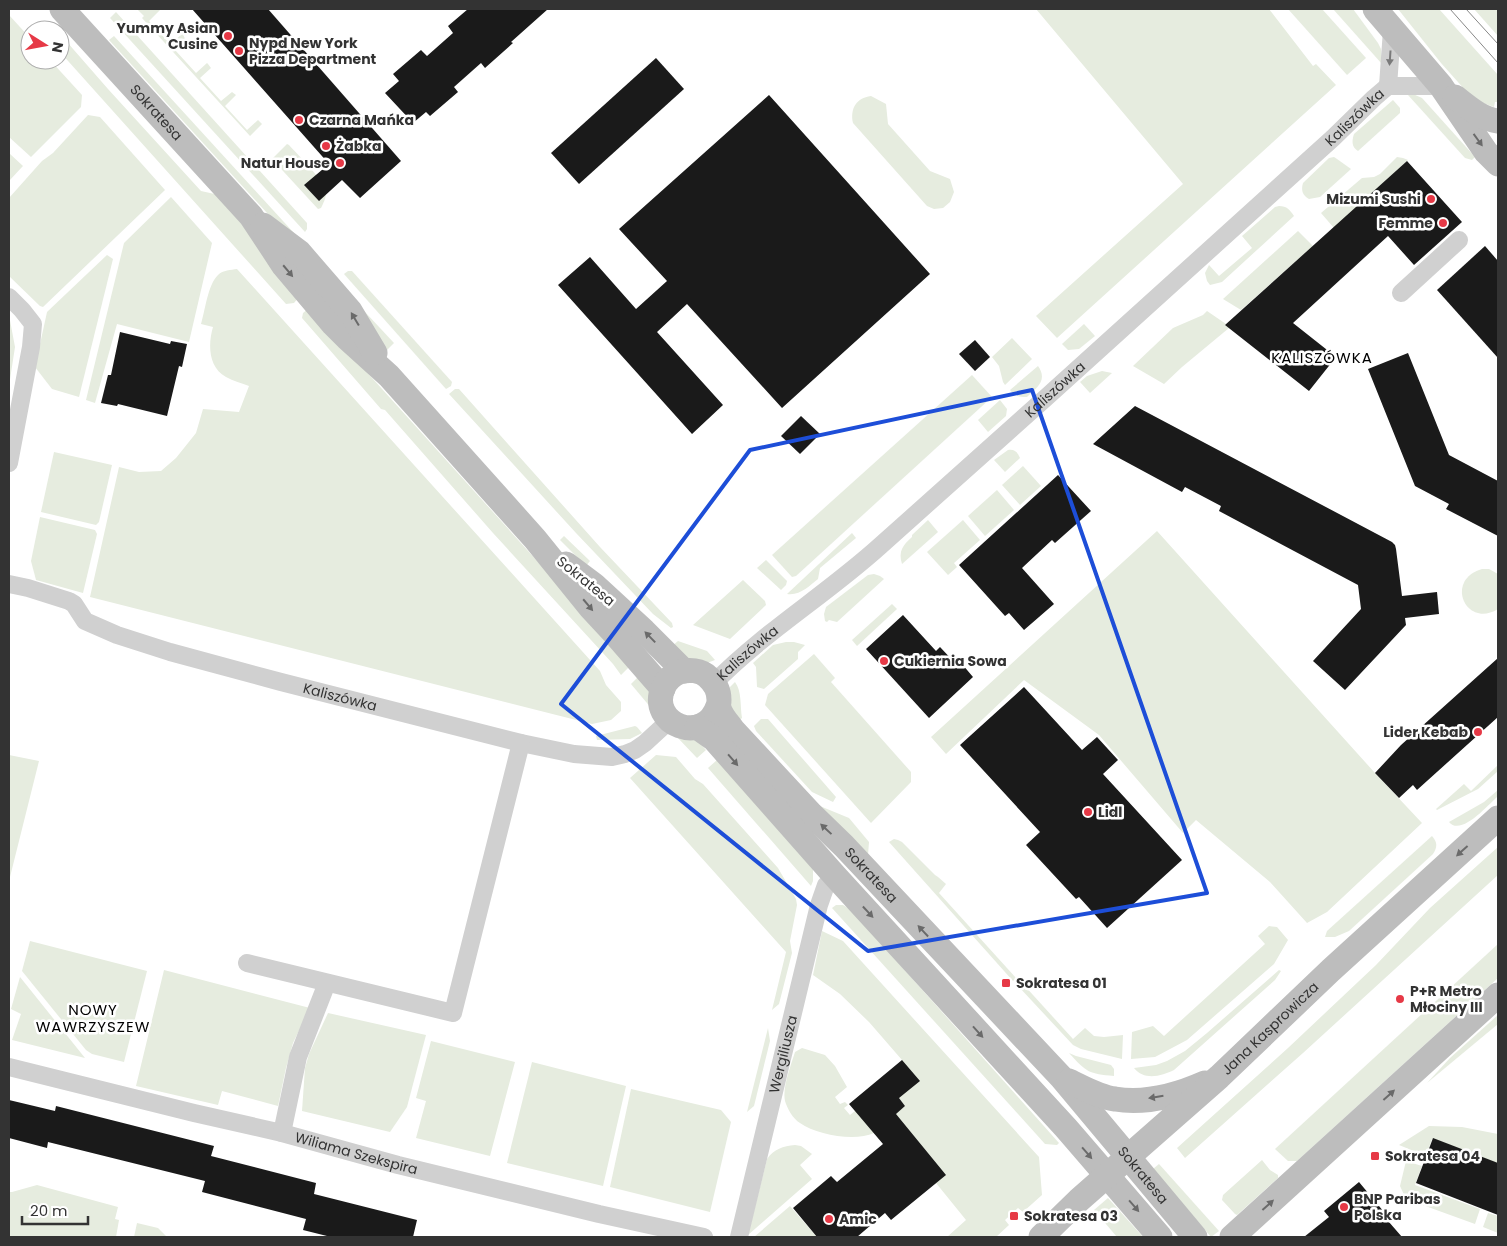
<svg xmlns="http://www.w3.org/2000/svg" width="1507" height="1246" viewBox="0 0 1507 1246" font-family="Poppins,sans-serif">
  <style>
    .green { fill: #e6ecdf }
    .building { fill: #1a1a1a }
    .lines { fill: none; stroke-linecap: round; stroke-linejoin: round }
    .street { stroke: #d0d0d0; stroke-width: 18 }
    .secondary { stroke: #bdbdbd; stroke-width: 25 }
    .tram { stroke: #888; stroke-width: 1 }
    .oneway { fill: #7a7a7a }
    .oneway2 { fill: #6a6a6a }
    .marked { fill: none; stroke: #1d4ed8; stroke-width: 4; stroke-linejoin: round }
    .poi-dot { fill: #e63946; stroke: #fff; stroke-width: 2 }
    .labels { text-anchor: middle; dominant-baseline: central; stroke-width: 5; stroke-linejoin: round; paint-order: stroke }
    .poi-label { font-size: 14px; font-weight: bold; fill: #333; stroke: #fff; text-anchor: start }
    .street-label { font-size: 14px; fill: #333; stroke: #fff }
    .neighbourhood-label { font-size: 15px; letter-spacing: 1px; fill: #000; stroke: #fff }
  </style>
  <rect width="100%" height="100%" fill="#fff"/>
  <g class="green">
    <path d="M137,9H159L160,10L149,21L170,44L181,35L183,34L185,39L175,50L196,73L207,63L208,64L211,68L200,78L221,101L232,92L236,95L225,106L247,130L258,120L262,124L250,136L142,18L144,16Z"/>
    <path d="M1036,9H1269L1313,66L1316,64L1336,85L1057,338L1036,316L1183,184Z"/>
    <path d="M1288,9H1322L1366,58L1347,75Z"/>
    <path d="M1333,9H1353L1378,43L1381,49L1382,64Z"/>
    <path d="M1398,9H1439L1498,75V102H1495L1494,107L1483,103L1466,91L1441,63Z"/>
    <path d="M1474,9H1498V36Z"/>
    <path d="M116,12L307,223V229L305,232L110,18Z"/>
    <path d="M9,15L30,38V60H50L82,95L81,107L31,157L9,137Z"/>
    <path d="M60,34L108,89L201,191L219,195L299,297L294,303L286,304L60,52Z"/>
    <path d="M114,36L294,233L289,237L109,40Z"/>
    <path d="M1413,94L1422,98L1475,157L1472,160L1465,158L1408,95Z"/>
    <path d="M871,96L886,104L888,124L930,171L950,179L954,192L950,202L943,208L934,209L927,206L853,123C850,109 856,98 871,96Z"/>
    <path d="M1393,100L1400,108V113L1358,151C1351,147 1352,140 1354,134Z"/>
    <path d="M88,115L100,117L165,190L43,307L40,306L9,276V198L42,161L53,153Z"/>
    <path d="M287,144L289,145C297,154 326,182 326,193C326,198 323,204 321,208L318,209L272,159Z"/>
    <path d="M9,153L23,166L9,181Z"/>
    <path d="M1334,157L1337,159L1351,169L1320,197L1309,199C1302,195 1301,190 1303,183L1329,158Z"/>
    <path d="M1397,157L1403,158L1408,160L1334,228L1321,213L1362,178L1374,177L1380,174Z"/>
    <path d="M171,197L212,243L189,342L117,324L95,403L86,400L124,243Z"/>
    <path d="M1279,206C1287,206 1290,210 1294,216L1222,282L1210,285L1207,281L1205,273L1209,265L1219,276L1252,248L1242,236L1275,207Z"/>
    <path d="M1298,231L1313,246L1241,310L1223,299Z"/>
    <path d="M107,255L113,259L79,397L52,389L35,367L47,312Z"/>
    <path d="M237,269L600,671L606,685L621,702V711L611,720L592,724L90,597L119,467L139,472L161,471L176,458L196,433L203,409L239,412L249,386C242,383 233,381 226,377C208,367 208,344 213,327L201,324C205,311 208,284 218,275C223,270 231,270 237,269Z"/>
    <path d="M348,271H352L452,382L451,386L446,389L344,274Z"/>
    <path d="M337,282L394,343L387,350L384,348Z"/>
    <path d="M309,308L631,665L621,675L613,664L493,533L385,410L381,409L302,318L303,313Z"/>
    <path d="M1207,311L1226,324L1225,325L1229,328L1182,367L1164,384L1133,366L1173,328L1203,315Z"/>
    <path d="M9,315L15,347L9,386Z"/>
    <path d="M1084,324L1095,336L1079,349L1068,350L1062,344Z"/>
    <path d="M1012,338L1032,359L1005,385L1003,382L999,366L992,357Z"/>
    <path d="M1038,366C1048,380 1037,388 1027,397C1019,397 1015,396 1010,390Z"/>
    <path d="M1102,371L1112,373L1090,393L1080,382L1087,376Z"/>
    <path d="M972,375L992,397L796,576L792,577L772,555Z"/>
    <path d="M455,389H459L600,547L672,623L673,627L671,628L653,614L576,533L449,394Z"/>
    <path d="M1000,400L1007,409L1006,416L988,432L978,420Z"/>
    <path d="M1008,450C1015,449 1017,452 1020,458L1005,472L994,460Z"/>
    <path d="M54,452L112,465L99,522L96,525L41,512Z"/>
    <path d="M1023,466L1041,486L1020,505L1002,485Z"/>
    <path d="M997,490L1014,510L985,536L968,516Z"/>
    <path d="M40,517L95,530L97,534L83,593L36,580L31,561Z"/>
    <path d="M928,520L938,532L902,564C898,551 903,545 912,537V535Z"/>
    <path d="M963,520L980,540L954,563L957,567L948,575L927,552Z"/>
    <path d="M1157,531L1375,773L1422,823L1327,912L1307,923L1270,882L1196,820L1183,833L1099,735L1024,680L946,754L931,737Z"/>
    <path d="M852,533L856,538L820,568L818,579C809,586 800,596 787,594Z"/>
    <path d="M564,536L590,561L586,566L560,540Z"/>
    <path d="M766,560L787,581L786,585L781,590L757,568Z"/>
    <path d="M1482,569H1489L1498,574V609C1466,629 1444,580 1482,569Z"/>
    <path d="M874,574L880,576L884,579L837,622L829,620L827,622L825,621L824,614L826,607L868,575Z"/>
    <path d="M743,580L765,601L766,605L730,639L693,625Z"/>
    <path d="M892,604L897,609L857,646L852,640Z"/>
    <path d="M678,641L707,651L715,660C694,669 688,659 671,647Z"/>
    <path d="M786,642H794L805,645L798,652V659L764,689L757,687L756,667L753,663L773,645Z"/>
    <path d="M814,654L835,678L831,682L911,772V782L871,823L765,705L768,694Z"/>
    <path d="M640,675L654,692L657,715L631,684Z"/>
    <path d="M735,682C742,691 740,706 742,718L735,724L727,690Z"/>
    <path d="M761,719H768L836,797L833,802L812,792L756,731L754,726Z"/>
    <path d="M635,726L637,727L642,733L630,739L597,740L596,736Z"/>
    <path d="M681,735L699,742L706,750L697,758L676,736Z"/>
    <path d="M9,755L39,761L9,881Z"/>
    <path d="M656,755L676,757L695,779L703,784L778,868L796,899L797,905L790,941L792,953L779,1004L772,1010L786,952L630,778Z"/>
    <path d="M717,760L813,868V881L811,886L708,768Z"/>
    <path d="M1498,765V771L1478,789L1437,810L1436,809L1464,784L1471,791Z"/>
    <path d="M1498,790V796C1489,804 1461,837 1449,822L1484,802Z"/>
    <path d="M815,804L849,818L869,842L868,855Z"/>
    <path d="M1432,836C1437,842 1438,846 1433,854L1349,931L1335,937H1325L1327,931Z"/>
    <path d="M894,839L898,840L902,842L935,875L938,877L946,884L939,893L1016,978L1013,981L889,842Z"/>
    <path d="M1498,847V875L1303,1053L1185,1158L1177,1148L1288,1048L1376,965L1430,908Z"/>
    <path d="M836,905H843L851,910L1059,1143L1057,1145L1045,1144L832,908Z"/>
    <path d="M1269,926L1277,927L1288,940L1274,964L1187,1040L1155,1057L1131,1059L1132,1032L1153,1026L1164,1036L1265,944L1258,936Z"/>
    <path d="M822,931L843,941L1039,1157L1042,1195L1023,1212L1018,1208L1005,1220L1009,1225L996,1237H947L966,1220L936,1183L945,1175L874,1133C855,1142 817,1135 800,1123C793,1119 787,1108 785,1101C782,1088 791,1065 795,1052L802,1048L825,1055L835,1066L847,1087L835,1097L840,1104L845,1102L848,1105L844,1108L850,1115L855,1111L891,1117L905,1106L899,1098L902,1060L869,1022L840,994L813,975Z"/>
    <path d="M30,941L147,971L124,1062L92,1054L86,1050L22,971Z"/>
    <path d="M1498,944V978L1297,1161H1288L1275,1149Z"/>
    <path d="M164,970L310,1008L293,1043L286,1068L278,1106L222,1091L218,1105L136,1086Z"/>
    <path d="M1279,970L1281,971L1275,980L1174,1070C1162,1076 1144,1081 1134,1068L1156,1065L1167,1061L1185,1051L1207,1033Z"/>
    <path d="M20,977L85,1058L12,1040L21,1014L11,1009Z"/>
    <path d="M1023,984L1073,1039L1085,1028L1094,1036L1104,1037L1123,1035L1122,1059L1081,1049L1073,1045L1019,987Z"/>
    <path d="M328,1013L426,1035L407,1107L390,1132L302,1111L305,1068L309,1054Z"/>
    <path d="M1498,1015V1024L1427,1083L1450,1058Z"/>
    <path d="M768,1028L770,1041L754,1106L747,1112Z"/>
    <path d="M431,1041L515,1062L490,1156L416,1138L426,1101L416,1098Z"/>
    <path d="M1069,1053L1076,1056L1111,1065L1114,1069V1076C1089,1074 1086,1072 1069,1053Z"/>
    <path d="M532,1062L626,1086L603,1186L507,1163Z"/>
    <path d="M631,1089L721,1110L731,1122L710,1212L610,1187Z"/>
    <path d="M1429,1126L1462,1127L1498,1134V1164L1432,1139L1426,1156L1399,1145Z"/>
    <path d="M795,1145L801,1146L812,1154L800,1165L812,1179L748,1235L767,1159C774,1149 783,1146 795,1145Z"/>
    <path d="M1262,1160L1270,1170L1278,1175V1178L1237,1215L1235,1214L1222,1200L1223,1195Z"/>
    <path d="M1406,1161L1422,1166L1415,1185L1480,1209L1475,1224L1406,1199L1400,1186Z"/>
    <path d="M1159,1164L1219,1231L1211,1237L1153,1169Z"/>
    <path d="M37,1185L118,1207L115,1219L119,1220L116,1237H9V1192H12Z"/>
    <path d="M1108,1198L1143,1237H1117L1094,1210Z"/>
    <path d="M790,1206L817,1237H754Z"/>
    <path d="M1488,1213L1498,1216V1233L1483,1227Z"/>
    <path d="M137,1223L158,1228L167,1237H134Z"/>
  </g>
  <g class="building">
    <path d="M192,9H268L401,161L360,198L342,180L319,201L304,185L329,164Z"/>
    <path d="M468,9H548L511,42L513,43L485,68L481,63L454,87L458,92L430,116L426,112L413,123L385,93L399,81L393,74L421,50L427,56L453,33L448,26Z"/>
    <path d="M656,58L684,89L579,184L551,153Z"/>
    <path d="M769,95L930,274L782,408L687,304L657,332L723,405L692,434L558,285L590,257L636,309L667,281L619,229Z"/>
    <path d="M1407,161L1462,222L1414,265L1388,236L1293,323L1336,357L1309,391L1225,325Z"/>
    <path d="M1485,246L1498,261V358L1437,290Z"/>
    <path d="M120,332L170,344L171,341L187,344L182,367L179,366L167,416L118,404L117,406L101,403L108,375H111Z"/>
    <path d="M975,340L990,357L975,371L959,354Z"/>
    <path d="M1408,353L1449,455L1498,481V536L1446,509L1449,504L1415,486L1368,369Z"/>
    <path d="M1135,406L1392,542L1395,545L1396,549L1402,596L1437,592L1439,614L1405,618L1406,625L1345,690L1313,661L1361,609L1358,585L1219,511L1221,506L1185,487L1182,492L1093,444Z"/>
    <path d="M801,416L820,434L800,454L781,436Z"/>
    <path d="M1058,475L1091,511L1055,543L1052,540L1022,568L1054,604L1024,630L1009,613L1005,616L959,565Z"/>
    <path d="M903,615L936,651L940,647L955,663L962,664L973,677L929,718L866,649Z"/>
    <path d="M1498,658V717L1417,790L1413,785L1399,798L1375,773L1401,745Z"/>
    <path d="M1024,687L1082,750L1097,737L1118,760L1103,774L1182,860L1107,928L1079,897L1076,899L1026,845L1040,832L960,745Z"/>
    <path d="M902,1060L920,1081L899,1098L905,1106L896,1114L946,1175L891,1220L885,1213L857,1237H817L793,1208L831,1176L837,1182L883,1144L849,1104Z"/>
    <path d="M9,1100L55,1111L56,1106L214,1146L211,1156L316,1183L314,1194L417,1220L413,1237H331L303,1230L306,1219L202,1192L205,1181L48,1142L47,1148L9,1138Z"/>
    <path d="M1433,1138L1498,1163V1215L1416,1183Z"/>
    <path d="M1359,1182L1384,1212L1382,1214L1402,1237H1304L1329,1217L1324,1211Z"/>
  </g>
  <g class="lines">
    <g class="street">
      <path d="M1388,86L1392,30"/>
      <path d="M1401,293L1459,240"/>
      <path d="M9,297L22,310L33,324L31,347L9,463"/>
      <path id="s1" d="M9,584L28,588L69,601L74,604L85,621L117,635L170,652L281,682L521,743L574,754L612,757L625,754L635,750L645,743L670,720"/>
      <path id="s2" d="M714,683C764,632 827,594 880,546C1032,411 1182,275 1333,138L1374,98L1388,86H1441"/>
      <path d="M247,963L453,1013L521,743"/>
      <path id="s3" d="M9,1067L194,1113L282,1133L398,1165L599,1214L704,1237"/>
      <path d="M282,1133L298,1057L327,983"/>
      <path id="s4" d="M739,1237L819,905L826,885L835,876"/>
    </g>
    <g class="secondary">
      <path id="s5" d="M62,9L251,216L284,266L333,324L347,338L389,376L535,539L590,607L616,635L663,689"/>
      <path d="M1375,9L1441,86L1486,152L1498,164"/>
      <path d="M1455,97C1468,107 1481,119 1498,121"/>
      <path d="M263,225L299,252L350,311L375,353"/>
      <path d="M566,564L594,585L644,631L684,671"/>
      <path id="s6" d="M718,706C704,747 648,724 663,688C666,681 672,675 679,672C689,669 701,670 708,677C715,683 719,691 719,700C719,704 718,704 719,708C721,716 728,723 733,730L811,814L844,846L1062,1078L1195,1237"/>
      <path d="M697,727L714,739L835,876L1066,1128L1160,1237"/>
      <path d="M1069,1081C1084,1088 1099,1097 1115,1099C1145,1104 1178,1095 1205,1083"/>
      <path id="s7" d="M1041,1237L1079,1200L1219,1077L1331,970L1498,818"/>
      <path d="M1232,1237L1498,995"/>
    </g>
    <g class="tram">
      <path d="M1450,9L1498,63"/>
      <path d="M1466,9L1498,44"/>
    </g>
  </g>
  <defs><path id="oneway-solid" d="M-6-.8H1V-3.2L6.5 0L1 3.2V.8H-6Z" transform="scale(1.25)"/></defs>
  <use class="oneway" href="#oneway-solid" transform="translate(1390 58) rotate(94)"/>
  <g class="oneway2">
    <use href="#oneway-solid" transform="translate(1478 140) rotate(54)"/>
    <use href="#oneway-solid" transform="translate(288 271) rotate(50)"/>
    <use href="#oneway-solid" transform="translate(355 319) rotate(-121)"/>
    <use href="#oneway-solid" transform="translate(588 605) rotate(50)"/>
    <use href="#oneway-solid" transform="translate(650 637) rotate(-134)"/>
    <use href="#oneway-solid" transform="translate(733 760) rotate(49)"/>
    <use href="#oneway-solid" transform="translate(826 829) rotate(-137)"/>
    <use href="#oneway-solid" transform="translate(1462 851) rotate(138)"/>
    <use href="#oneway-solid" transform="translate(868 912) rotate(47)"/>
    <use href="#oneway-solid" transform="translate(923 931) rotate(-133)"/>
    <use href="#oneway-solid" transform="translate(978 1032) rotate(48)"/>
    <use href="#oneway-solid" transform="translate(1389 1095) rotate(-42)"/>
    <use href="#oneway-solid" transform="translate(1156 1097) rotate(171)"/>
    <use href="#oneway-solid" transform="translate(1087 1153) rotate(49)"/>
    <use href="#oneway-solid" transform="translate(1268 1205) rotate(-42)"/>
    <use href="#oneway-solid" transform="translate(1134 1206) rotate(49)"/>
  </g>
  <path class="marked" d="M1032,390L1207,893L868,951L561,704L750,450Z"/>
  <g class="poi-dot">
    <circle cx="228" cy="36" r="5"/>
    <circle cx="239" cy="51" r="5"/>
    <circle cx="299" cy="120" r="5"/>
    <circle cx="326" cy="146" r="5"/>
    <circle cx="340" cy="163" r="5"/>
    <circle cx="1431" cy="199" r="5"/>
    <circle cx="1443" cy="223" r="5"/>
    <circle cx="884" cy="661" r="5"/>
    <circle cx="1478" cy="732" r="5"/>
    <circle cx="1088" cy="812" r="5"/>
    <rect x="1001" y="978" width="10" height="10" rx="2.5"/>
    <circle cx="1400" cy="999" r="5"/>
    <rect x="1370" y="1151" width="10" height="10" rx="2.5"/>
    <circle cx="1344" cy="1207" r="5"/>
    <rect x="1009" y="1211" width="10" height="10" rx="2.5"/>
    <circle cx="829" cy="1219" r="5"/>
  </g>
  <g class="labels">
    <g class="poi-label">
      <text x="218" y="28" text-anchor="end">Yummy Asian<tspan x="218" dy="16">Cusine</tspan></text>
      <text x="249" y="43">Nypd New York<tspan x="249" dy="16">Pizza Department</tspan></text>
      <text x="309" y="120">Czarna Mańka</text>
      <text x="336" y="146">Żabka</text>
      <text x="330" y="163" text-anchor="end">Natur House</text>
      <text x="1421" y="199" text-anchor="end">Mizumi Sushi</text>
      <text x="1433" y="223" text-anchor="end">Femme</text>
      <text x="894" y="661">Cukiernia Sowa</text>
      <text x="1468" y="732" text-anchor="end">Lider Kebab</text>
      <text x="1098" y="812">Lidl</text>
      <text x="1016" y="983">Sokratesa 01</text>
      <text x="1410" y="991">P+R Metro<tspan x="1410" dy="16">Młociny III</tspan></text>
      <text x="1385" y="1156">Sokratesa 04</text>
      <text x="1354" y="1199">BNP Paribas<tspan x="1354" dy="16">Polska</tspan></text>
      <text x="1024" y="1216">Sokratesa 03</text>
      <text x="839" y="1219">Amic</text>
    </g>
    <g class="street-label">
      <text stroke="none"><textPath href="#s5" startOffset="140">Sokratesa</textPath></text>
      <text stroke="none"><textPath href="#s2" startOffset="855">Kaliszówka</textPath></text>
      <text stroke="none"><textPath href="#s2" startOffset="450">Kaliszówka</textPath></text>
      <text transform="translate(586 581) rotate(39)">Sokratesa</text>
      <text stroke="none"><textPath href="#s2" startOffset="45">Kaliszówka</textPath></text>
      <text stroke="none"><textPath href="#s1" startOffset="355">Kaliszówka</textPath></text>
      <text stroke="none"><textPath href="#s6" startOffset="410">Sokratesa</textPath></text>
      <text stroke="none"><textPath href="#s7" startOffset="310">Jana Kasprowicza</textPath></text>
      <text stroke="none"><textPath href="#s4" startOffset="188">Wergiliusza</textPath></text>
      <text stroke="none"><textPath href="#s3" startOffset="358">Wiliama Szekspira</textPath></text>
      <text stroke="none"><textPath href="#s6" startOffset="815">Sokratesa</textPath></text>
    </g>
    <g class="neighbourhood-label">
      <text x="1322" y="357">KALISZÓWKA</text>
      <text x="93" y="1009">NOWY<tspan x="93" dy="17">WAWRZYSZEW</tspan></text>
    </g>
  </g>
  <rect width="1507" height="1246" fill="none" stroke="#333333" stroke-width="20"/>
  <g transform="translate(45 45) rotate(101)"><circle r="24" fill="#ffffff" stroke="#adadad"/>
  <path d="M0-4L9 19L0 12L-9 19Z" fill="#e63946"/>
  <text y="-8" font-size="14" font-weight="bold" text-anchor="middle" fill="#333333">N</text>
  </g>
  <path d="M22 1216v8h66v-8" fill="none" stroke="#333333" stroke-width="2.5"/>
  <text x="30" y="1216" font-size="15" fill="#333333" stroke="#ffffff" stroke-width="4" paint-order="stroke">20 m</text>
</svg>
